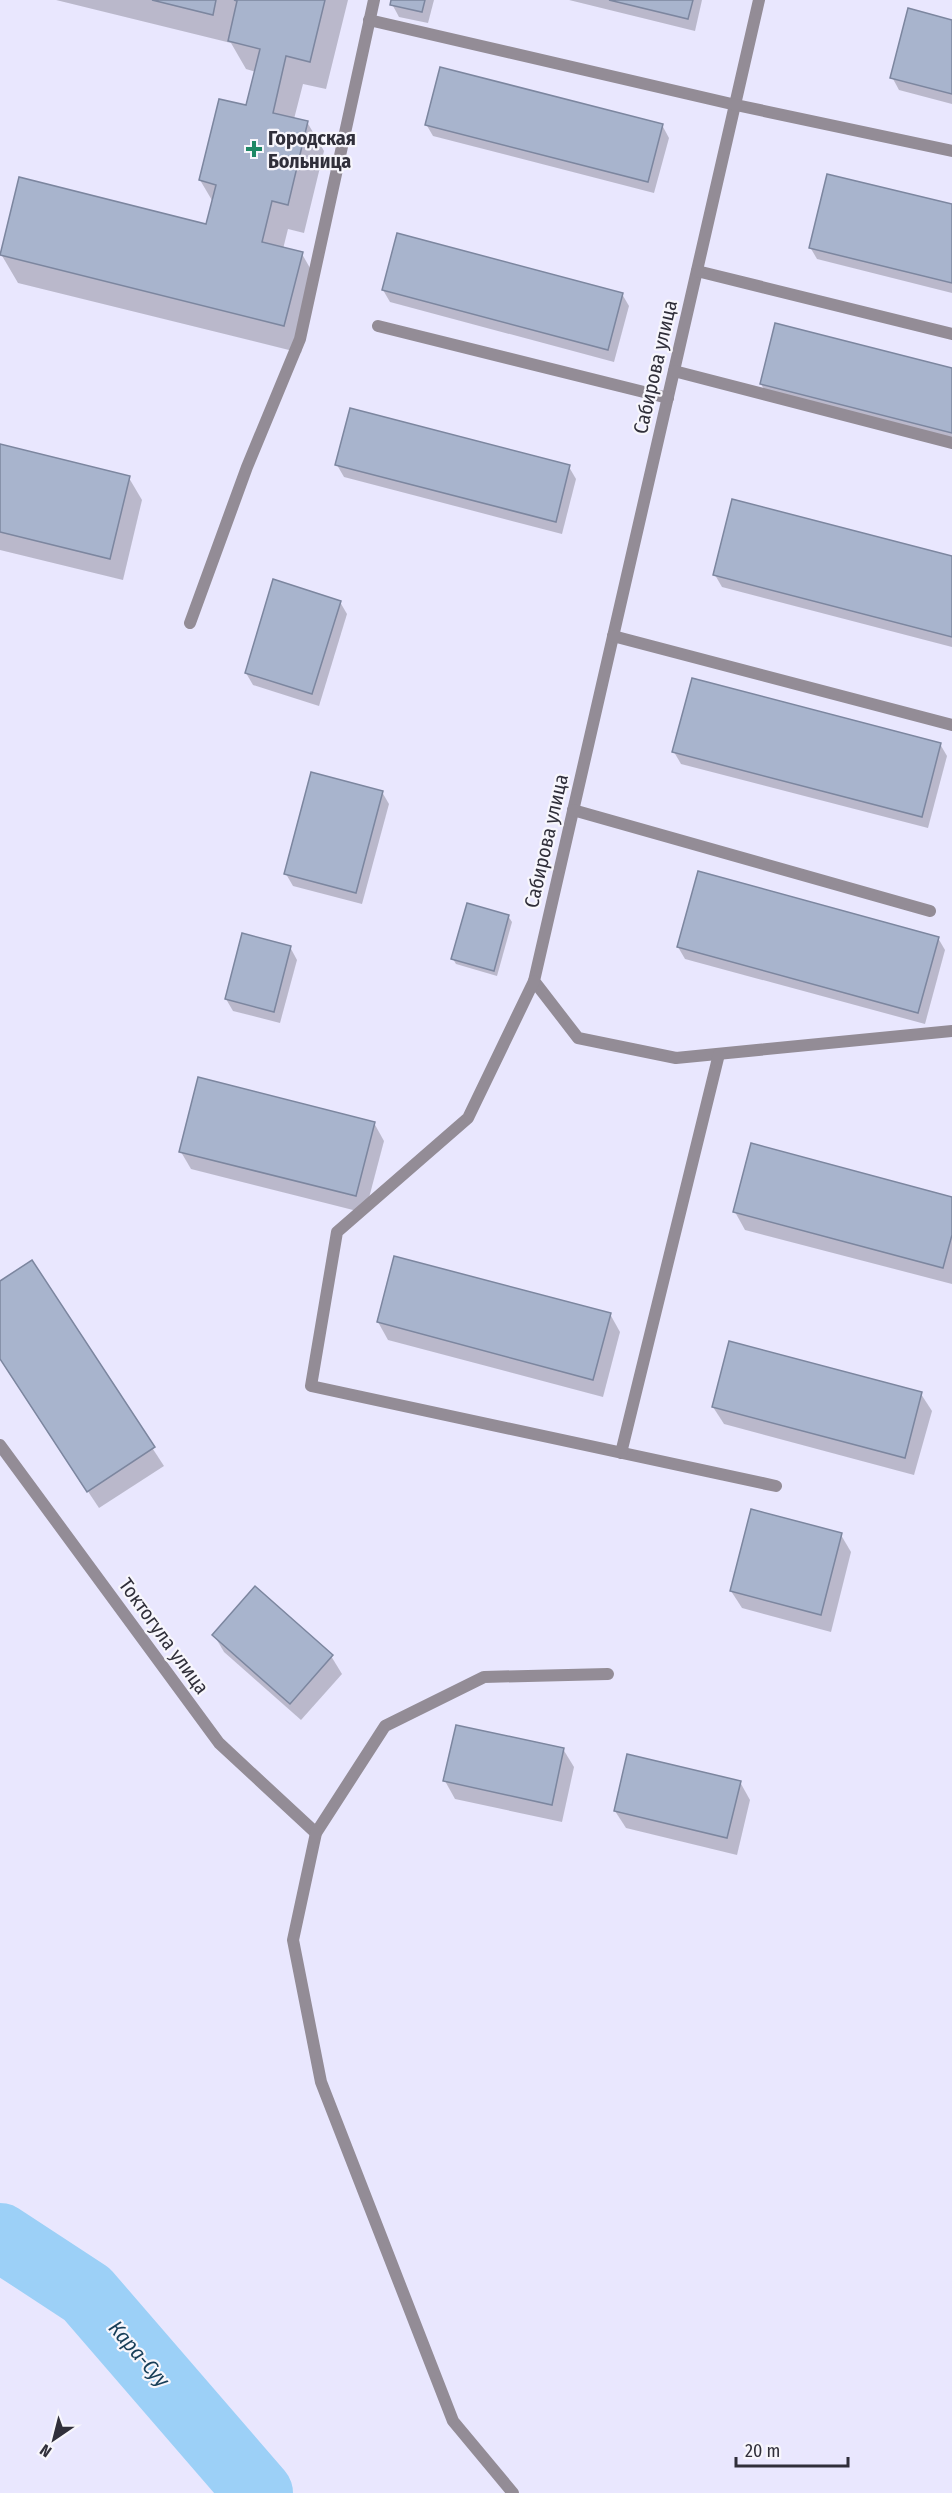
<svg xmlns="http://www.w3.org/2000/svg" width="952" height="2493" viewBox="0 0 952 2493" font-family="'Fira Sans Condensed',sans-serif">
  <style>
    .shadow { fill: #0003 }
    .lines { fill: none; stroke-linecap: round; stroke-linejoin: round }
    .river { stroke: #9cd0f7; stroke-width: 68 }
    .building { fill: #a8b4cd; stroke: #7c869f; stroke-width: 1.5 }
    .service { stroke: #938c96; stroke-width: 12 }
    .minor { stroke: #938c96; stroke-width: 12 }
    .poi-dot { fill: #1e8865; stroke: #f7f6fc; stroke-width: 2 }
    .labels { text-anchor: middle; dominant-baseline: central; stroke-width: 4.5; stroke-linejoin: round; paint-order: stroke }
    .poi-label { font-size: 20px; font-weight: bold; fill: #302f3a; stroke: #f7f6fc; text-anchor: start }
    .street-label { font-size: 20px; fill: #302f3a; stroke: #f7f6fc }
    .water-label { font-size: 21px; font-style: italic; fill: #173e58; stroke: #f7f6fc }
  </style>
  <rect width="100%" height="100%" fill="#e9e7fe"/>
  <g class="shadow">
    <path d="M56,0H348L326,89L303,84L294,119L307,122L324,151L304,233L288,229L283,249L302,254L318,282L301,353L18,283L1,254L207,225L213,202L200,180L247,107L256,72L246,69L231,43Z"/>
    <path d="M393,0H434L428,23L399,17L392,4Z"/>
    <path d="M569,0H702L695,31Z"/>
    <path d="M952,21V104L899,90L892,77Z"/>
    <path d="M426,124L662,125L669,138L654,193L433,136Z"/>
    <path d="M952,206V293L817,259L810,247Z"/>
    <path d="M383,290L622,294L629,306L614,362L390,302Z"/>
    <path d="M952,370V443L768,396L761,384Z"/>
    <path d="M0,446L129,478L142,500L123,580L0,550Z"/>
    <path d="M337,465L569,467L576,479L562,534L344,477Z"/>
    <path d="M952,557V647L722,587L715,575Z"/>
    <path d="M340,602L347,614L319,706L253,685L246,673Z"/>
    <path d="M940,744L947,756L928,828L681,764L674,752Z"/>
    <path d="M382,792L389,804L362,904L293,886L286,874Z"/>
    <path d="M508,916L512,922L497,976L456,964L453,959Z"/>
    <path d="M938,938L945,950L925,1024L685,959L678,947Z"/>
    <path d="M290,947L297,960L280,1023L233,1011L226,999Z"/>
    <path d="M374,1123L384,1141L365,1213L191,1169L181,1152Z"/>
    <path d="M952,1198V1284L745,1230L735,1212Z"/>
    <path d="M31,1262L164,1466L99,1508L0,1359V1283Z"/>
    <path d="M610,1314L620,1332L603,1397L388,1340L378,1322Z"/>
    <path d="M921,1394L932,1411L914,1475L724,1424L713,1407Z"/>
    <path d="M841,1535L851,1552L831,1632L742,1608L731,1591Z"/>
    <path d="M214,1635L331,1656L342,1674L301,1720L224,1652Z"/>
    <path d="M563,1749L574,1767L562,1822L455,1799L445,1781Z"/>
    <path d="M740,1782L750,1800L737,1855L626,1828L615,1811Z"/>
  </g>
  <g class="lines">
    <path class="river" d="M0,2237L87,2294L259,2493"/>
  </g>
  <g class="building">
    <path d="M152,0H216L213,15Z"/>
    <path d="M234,0H325L310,62L286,56L273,113L308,121L288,205L272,201L262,242L303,252L284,326L0,255L19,177L206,224L216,185L199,180L219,99L246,105L260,49L228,41L237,1Z"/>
    <path d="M391,0H425L422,12L390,5Z"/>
    <path d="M609,0H693L688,19Z"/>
    <path d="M908,8L952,20V94L890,78Z"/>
    <path d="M440,67L663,124L648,182L425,125Z"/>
    <path d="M827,174L952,204V283L809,248Z"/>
    <path d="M397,233L623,293L608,350L382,290Z"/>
    <path d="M775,323L952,368V433L760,384Z"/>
    <path d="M350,408L570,465L556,522L335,465Z"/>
    <path d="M0,444L130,476L110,559L0,532Z"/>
    <path d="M732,499L952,556V637L713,575Z"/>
    <path d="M273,579L341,601L312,694L245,673Z"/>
    <path d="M692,678L941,743L922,817L672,752Z"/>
    <path d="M311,772L383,791L356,893L284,874Z"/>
    <path d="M698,871L939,937L918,1013L677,947Z"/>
    <path d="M467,903L509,915L494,971L451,959Z"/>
    <path d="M242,933L291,946L274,1012L225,999Z"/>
    <path d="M198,1077L375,1122L356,1196L179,1152Z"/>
    <path d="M751,1143L952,1197V1235L943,1268L733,1212Z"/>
    <path d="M394,1256L611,1313L593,1380L377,1322Z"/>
    <path d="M32,1260L155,1447L87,1492L0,1359V1281Z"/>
    <path d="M729,1341L922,1392L905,1458L712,1407Z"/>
    <path d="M751,1509L842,1533L821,1615L730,1591Z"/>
    <path d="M255,1586L333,1655L290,1704L212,1635Z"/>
    <path d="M456,1725L564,1748L552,1805L443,1781Z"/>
    <path d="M627,1754L741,1781L727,1838L614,1811Z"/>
  </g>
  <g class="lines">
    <path class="service" d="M190,623L247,467L300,339L374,0"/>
    <g class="minor">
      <path d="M759,0L534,981L578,1038L676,1058L952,1031"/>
      <path d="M369,20L736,105L952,151"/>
      <path d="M697,271L952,334"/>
      <path d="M378,326L668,398"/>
      <path d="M674,371L952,443"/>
      <path d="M613,636L952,725"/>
      <path d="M573,810L930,911"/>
      <path d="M534,981L468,1118L337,1232L311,1386L776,1486"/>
      <path d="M0,1445L219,1743L316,1833"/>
      <path d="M621,1453L719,1054"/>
      <path d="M513,2493L453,2421L321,2082L293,1940L316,1833L385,1726L484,1677L608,1674"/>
    </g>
  </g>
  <path class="poi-dot" d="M251 140h6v6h6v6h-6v6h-6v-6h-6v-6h6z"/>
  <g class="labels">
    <g class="poi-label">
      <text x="268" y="138">Городская<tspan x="268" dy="23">Больница</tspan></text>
    </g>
    <g class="street-label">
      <text transform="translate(655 367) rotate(-77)">Сабирова улица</text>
      <text transform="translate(546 841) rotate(-77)">Сабирова улица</text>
      <text transform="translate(164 1636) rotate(54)">Токтогула улица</text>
    </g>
    <g class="water-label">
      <text transform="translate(139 2354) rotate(49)">Кара-Суу</text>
    </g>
  </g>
  <g transform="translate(54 2439) rotate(215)" stroke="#f7f6fc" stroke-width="4.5" paint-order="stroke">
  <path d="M0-4.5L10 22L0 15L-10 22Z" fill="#302f3a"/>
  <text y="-9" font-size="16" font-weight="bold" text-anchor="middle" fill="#302f3a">N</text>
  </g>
  <path d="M736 2457v9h112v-9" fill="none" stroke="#302f3a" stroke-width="3"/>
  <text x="745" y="2457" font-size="18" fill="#302f3a" stroke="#f7f6fc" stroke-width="4.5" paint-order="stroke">20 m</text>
</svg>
